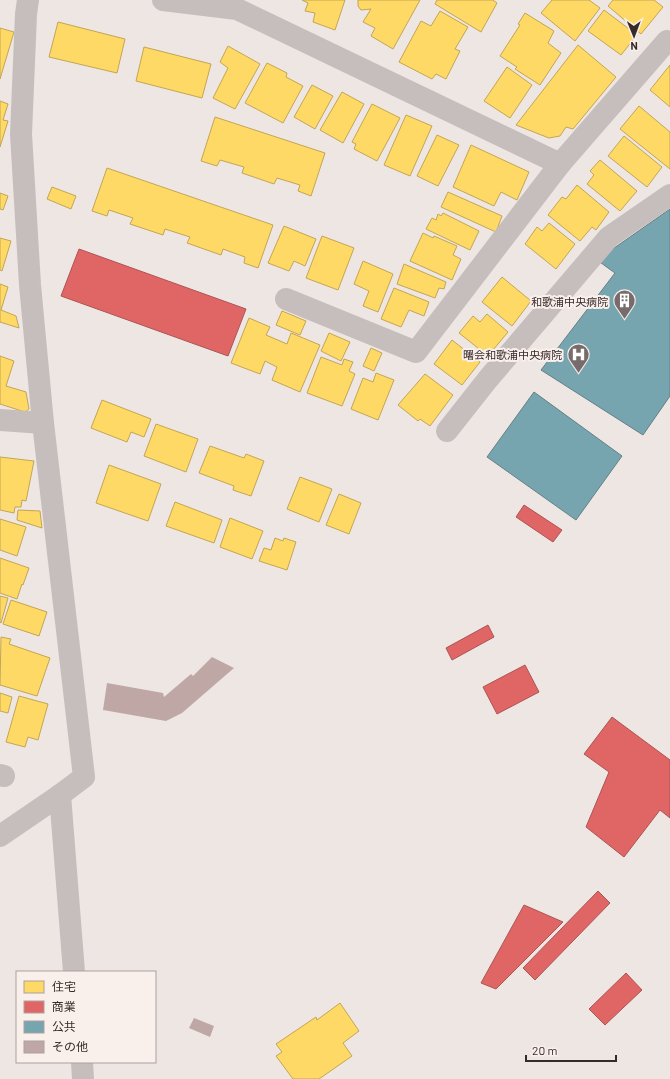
<svg xmlns="http://www.w3.org/2000/svg" width="670" height="1079" viewBox="0 0 670 1079" font-family="Barlow,'Noto Sans JP',sans-serif">
  <style>
    .homes { fill: #ffd966; stroke: #c3a554 }
    .shops { fill: #e06666; stroke: #ad5454 }
    .public { fill: #76a5af; stroke: #638087 }
    .building { fill: #bfa7a6 }
    .lines { fill: none; stroke-linecap: round; stroke-linejoin: round }
    .minor { stroke: #c6bebc; stroke-width: 22 }
    .labels { text-anchor: middle; dominant-baseline: central; stroke-width: 4; stroke-linejoin: round; paint-order: stroke }
    .poi-label { font-size: 11px; fill: #372b2a; stroke: #f9efeb; text-anchor: end }
  </style>
  <rect width="100%" height="100%" fill="#ede6e3"/>
  <g class="homes">
    <path d="M302,0H345L335,30L313,22L315,13L305,11L308,3Z"/>
    <path d="M358,0H420L393,49L371,36L375,28L363,22L371,9L361,10L358,6Z"/>
    <path d="M437,0H493L497,3L481,32L435,4Z"/>
    <path d="M552,0H589L600,8L575,41L541,13Z"/>
    <path d="M613,0H654L663,7L641,34L608,6Z"/>
    <path d="M604,10L637,35L621,55L588,31Z"/>
    <path d="M440,11L468,27L455,49L460,51L446,79L436,74L432,79L399,62L421,21L431,26Z"/>
    <path d="M525,13L554,31L548,43L561,53L540,85L515,69L517,67L500,56L520,25L518,24Z"/>
    <path d="M58,22L125,39L117,73L49,57Z"/>
    <path d="M0,28L14,32L0,79Z"/>
    <path d="M578,45L616,77L573,129L566,127L560,136L549,138L516,125Z"/>
    <path d="M228,46L260,64L235,109L213,98L228,68L220,62Z"/>
    <path d="M144,47L211,64L202,98L136,81Z"/>
    <path d="M267,63L287,73L286,77L303,86L283,123L245,103Z"/>
    <path d="M670,65V107L650,90Z"/>
    <path d="M507,67L532,85L510,118L484,101Z"/>
    <path d="M312,85L333,96L315,129L294,117Z"/>
    <path d="M342,92L364,104L343,143L320,130Z"/>
    <path d="M0,101L8,104L3,120L8,121L0,147Z"/>
    <path d="M372,104L400,118L377,161L354,149L356,144L352,142Z"/>
    <path d="M639,106L670,132V169L620,129Z"/>
    <path d="M406,115L432,126L410,176L384,165Z"/>
    <path d="M215,117L325,153L311,196L298,191L300,185L277,178L274,184L242,173L244,167L220,160L217,166L201,161Z"/>
    <path d="M437,135L459,145L438,186L417,176Z"/>
    <path d="M624,136L662,167L647,187L608,156Z"/>
    <path d="M471,145L529,172L517,200L501,192L494,206L453,187Z"/>
    <path d="M600,160L637,191L620,211L587,184L594,175L590,171Z"/>
    <path d="M107,168L273,225L258,268L244,263L245,257L223,249L221,255L187,243L190,237L165,229L163,235L130,224L133,218L109,210L107,216L92,211Z"/>
    <path d="M577,185L609,212L596,230L592,227L580,241L548,215L562,197L566,199Z"/>
    <path d="M52,187L76,196L71,209L47,199Z"/>
    <path d="M448,192L502,216L496,232L441,207Z"/>
    <path d="M0,193L8,196L3,210L0,209Z"/>
    <path d="M443,213L479,231L470,250L426,229L432,218L436,220L438,214L441,216Z"/>
    <path d="M549,223L575,244L556,269L525,244L537,227L542,231Z"/>
    <path d="M284,226L316,239L305,266L294,261L289,271L268,263Z"/>
    <path d="M423,233L433,238L434,236L457,246L453,255L461,259L452,280L410,261Z"/>
    <path d="M322,236L354,248L338,290L306,278Z"/>
    <path d="M0,238L11,241L2,271L0,270Z"/>
    <path d="M363,261L393,274L378,312L363,306L369,291L354,284Z"/>
    <path d="M404,264L446,282L444,289L439,288L435,298L397,284Z"/>
    <path d="M502,277L531,301L512,326L482,302Z"/>
    <path d="M0,284L8,287L1,310L16,316L19,328L0,322Z"/>
    <path d="M394,288L429,302L424,316L409,310L401,327L381,319Z"/>
    <path d="M282,311L306,321L300,335L276,325Z"/>
    <path d="M487,314L508,332L488,356L459,333L473,316L480,322Z"/>
    <path d="M249,318L270,327L266,335L287,344L291,333L320,345L300,392L272,380L277,367L265,361L260,374L231,363Z"/>
    <path d="M329,333L350,342L341,361L321,351Z"/>
    <path d="M452,340L480,362L462,385L434,364Z"/>
    <path d="M371,348L382,353L374,371L363,366Z"/>
    <path d="M0,356L14,361L6,386L26,392L29,409L25,412L0,404Z"/>
    <path d="M321,357L342,365L344,359L353,362L349,371L355,374L342,406L307,393Z"/>
    <path d="M376,373L394,380L378,420L351,409L363,378L373,382Z"/>
    <path d="M425,374L453,395L430,426L420,419L418,421L398,405Z"/>
    <path d="M102,400L151,419L144,437L131,432L127,442L91,428Z"/>
    <path d="M156,424L198,439L186,472L144,456Z"/>
    <path d="M210,446L244,458L246,454L264,461L251,496L233,490L234,486L199,473Z"/>
    <path d="M0,457L34,461L26,501L22,500L21,507H15L14,513L0,510Z"/>
    <path d="M109,465L161,484L148,521L96,503Z"/>
    <path d="M300,477L332,489L319,522L287,509Z"/>
    <path d="M339,494L361,503L349,534L326,525Z"/>
    <path d="M175,502L222,520L214,543L166,526Z"/>
    <path d="M18,510L40,511L42,528L17,520Z"/>
    <path d="M230,518L263,531L252,559L220,547Z"/>
    <path d="M0,519L26,527L17,556L0,550Z"/>
    <path d="M275,538L283,541L284,538L296,542L287,570L259,561L264,548L271,550Z"/>
    <path d="M0,558L29,568L23,585L22,584L17,599L0,593Z"/>
    <path d="M0,596L8,598L1,623L0,622Z"/>
    <path d="M11,600L47,612L39,636L3,624Z"/>
    <path d="M1,637L11,639L9,644L50,658L37,696L0,685Z"/>
    <path d="M0,693L12,697L8,713L0,711Z"/>
    <path d="M19,696L48,704L38,740L28,737L25,747L6,742Z"/>
    <path d="M340,1003L359,1031L343,1043L352,1056L319,1079H293L276,1056L282,1052L276,1044L316,1017L317,1020Z"/>
  </g>
  <g class="shops">
    <path d="M79,249L246,309L228,356L61,296Z"/>
    <path d="M524,505L562,530L553,542L516,517Z"/>
    <path d="M488,625L494,637L452,660L446,648Z"/>
    <path d="M525,665L539,692L497,714L483,687Z"/>
    <path d="M612,717L670,760V818L660,810L624,857L586,827L609,772L584,754Z"/>
    <path d="M598,891L610,903L535,980L523,968Z"/>
    <path d="M524,905L563,922L496,989L481,983Z"/>
    <path d="M626,973L642,990L605,1025L589,1009Z"/>
  </g>
  <g class="public">
    <path d="M670,209V396L643,435L541,370L615,273L597,260Z"/>
    <path d="M534,392L622,456L576,520L487,457Z"/>
  </g>
  <g class="building">
    <path d="M212,657L234,668L182,713L166,721L103,710L107,683L163,693L164,697L191,674L193,676Z"/>
    <path d="M194,1018L214,1026L210,1037L189,1028Z"/>
  </g>
  <g class="lines">
    <g class="minor">
      <path d="M163,0L237,9L560,164"/>
      <path d="M286,299L416,352L560,164L667,41L670,43"/>
      <path d="M0,420L43,423"/>
      <path d="M447,431L488,379L609,237L670,195"/>
      <path d="M0,775L4,776"/>
      <path d="M60,795L74,972"/>
      <path d="M0,836L60,795L84,777L43,423L30,285L21,134L26,14L28,0"/>
      <path d="M82,1062L83,1079"/>
    </g>
  </g>
  <defs>
    <symbol id="building-pin" viewBox="-11 -11 22 30"><path d="M0 17L-7.5 6A9.5 9.5 0 1 1 7.5 6Z" fill="#776c6b" stroke="#f9efeb"/><path d="M-4-6H4V6H1V3H-1V6H-4ZM-2.5-4.3h1.7v1.8h-1.7ZM.8-4.3h1.7v1.8H.8ZM-2.5-1h1.7V.8h-1.7ZM.8-1h1.7V.8H.8Z" fill="#fff"/></symbol>
    <symbol id="hospital-pin" viewBox="-11 -11 22 30"><path d="M0 17L-7.5 6A9.5 9.5 0 1 1 7.5 6Z" fill="#776c6b" stroke="#f9efeb"/><path d="M-5-5h3v3.5h4V-5h3V5h-3V1.5h-4V5h-3Z" fill="#fff"/></symbol>
  </defs>
  <g fill-rule="evenodd">
    <use href="#building-pin" x="612" y="288" width="25" height="34"/>
    <use href="#hospital-pin" x="566" y="342" width="25" height="34"/>
  </g>
  <g class="labels">
    <g class="poi-label">
      <text x="608" y="301">和歌浦中央病院</text>
      <text x="562" y="354">曙会和歌浦中央病院</text>
    </g>
  </g>
  <rect x="16" y="971" width="140" height="92" fill="#f9efeb" stroke="#aba19e"/>
  <rect x="24" y="981" width="20" height="12" fill="#ffd966" stroke="#aba19e"/>
  <text x="52" y="991" font-size="12" fill="#372b2a">住宅</text>
  <rect x="24" y="1001" width="20" height="12" fill="#e06666" stroke="#aba19e"/>
  <text x="52" y="1011" font-size="12" fill="#372b2a">商業</text>
  <rect x="24" y="1021" width="20" height="12" fill="#76a5af" stroke="#aba19e"/>
  <text x="52" y="1031" font-size="12" fill="#372b2a">公共</text>
  <rect x="24" y="1041" width="20" height="12" fill="#bfa7a6" stroke="#aba19e"/>
  <text x="52" y="1051" font-size="12" fill="#372b2a">その他</text>
  <g transform="translate(634 36) rotate(179)" stroke="#f9efeb" stroke-width="3" paint-order="stroke">
  <path d="M0-3L7 15L0 10L-7 15Z" fill="#372b2a"/>
  <text y="-6" font-size="11" font-weight="bold" text-anchor="middle" fill="#372b2a">N</text>
  </g>
  <path d="M526 1055v6h90v-6" fill="none" stroke="#372b2a" stroke-width="2"/>
  <text x="532" y="1055" font-size="12" fill="#372b2a" stroke="#f9efeb" stroke-width="3" paint-order="stroke">20 m</text>
</svg>
